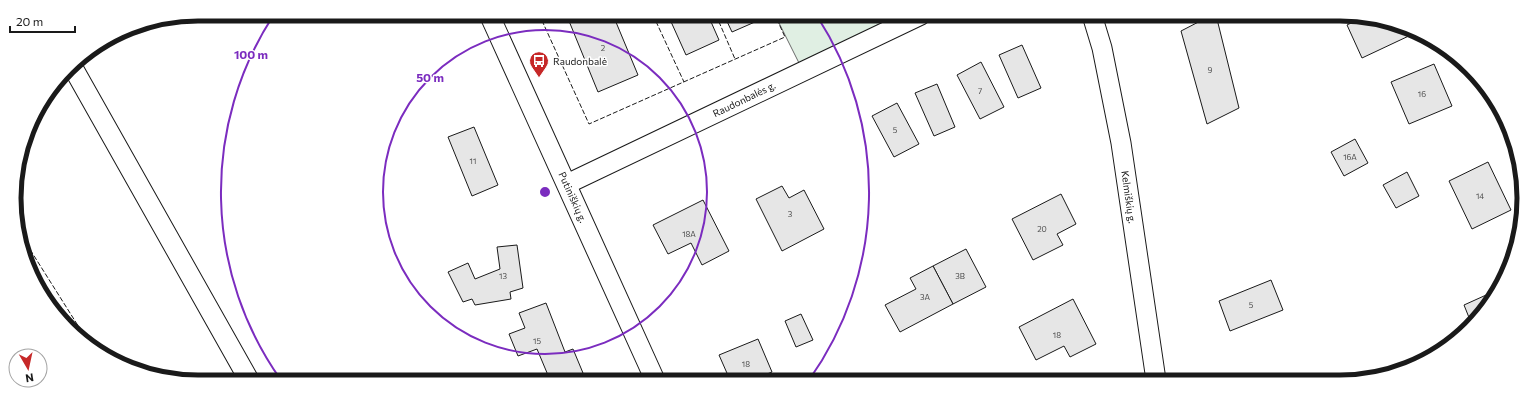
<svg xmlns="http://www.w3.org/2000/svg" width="1538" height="396" viewBox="0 0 1538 396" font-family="Commissioner,sans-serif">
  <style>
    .green { fill: #e0efe3; stroke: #6a6a6a }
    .building { fill: #e6e6e6; stroke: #1a1a1a }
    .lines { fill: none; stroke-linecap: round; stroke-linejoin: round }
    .street-casing { stroke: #1a1a1a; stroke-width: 21 }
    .street { stroke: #fff; stroke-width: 19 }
    .fence { stroke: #1a1a1a; stroke-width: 1; stroke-dasharray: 5 2; stroke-linecap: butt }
    .ring { fill: none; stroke: #7b2cbf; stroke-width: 2 }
    .labels { text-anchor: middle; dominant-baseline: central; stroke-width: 3; stroke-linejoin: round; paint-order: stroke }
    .number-label { font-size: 8px; fill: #4d4d4d }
    .poi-label { font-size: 10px; fill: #1a1a1a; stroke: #fff; text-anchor: start }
    .street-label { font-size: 10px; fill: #1a1a1a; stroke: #fff }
    .rim { fill: none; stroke: #1a1a1a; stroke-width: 5 }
    .centre { fill: #7b2cbf; stroke: #fff; stroke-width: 2 }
    .ring-label { font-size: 12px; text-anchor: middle; font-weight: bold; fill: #7b2cbf; stroke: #fff; stroke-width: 3; stroke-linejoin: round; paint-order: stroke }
  </style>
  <rect width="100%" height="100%" fill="#fff"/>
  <path class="green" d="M775,15H900L799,63Z"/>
  <g class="building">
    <path d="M584,15H613L638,75L598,92L569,21Z"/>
    <path d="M668,15H708L719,40L686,55Z"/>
    <path d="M724,15H762L764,18L732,32Z"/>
    <path d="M1212,15H1216L1239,108L1207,124L1181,31Z"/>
    <path d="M1365,16L1413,32V34L1362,58L1347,25Z"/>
    <path d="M1022,45L1041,88L1018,98L999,55Z"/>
    <path d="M981,62L1004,107L980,119L957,75Z"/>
    <path d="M1434,64L1452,106L1409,124L1391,82Z"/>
    <path d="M937,84L955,127L934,136L915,93Z"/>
    <path d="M897,103L919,144L894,157L872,116Z"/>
    <path d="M474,127L498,185L472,196L448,137Z"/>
    <path d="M1355,139L1368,163L1344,176L1331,152Z"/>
    <path d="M1488,162L1511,210L1472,229L1449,181Z"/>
    <path d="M1407,172L1419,196L1396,208L1383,185Z"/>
    <path d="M782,186L789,198L804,190L824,229L782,251L756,199Z"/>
    <path d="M1061,194L1076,224L1057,234L1063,245L1033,260L1012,219Z"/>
    <path d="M703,200L729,251L702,265L691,243L668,254L653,225Z"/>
    <path d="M517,245L523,288L510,292L511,299L475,305L472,299L463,302L448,272L468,263L475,279L500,269L497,247Z"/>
    <path d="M966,249L986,287L953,304L933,266Z"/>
    <path d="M933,266L953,304L900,332L885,305L916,289L910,278Z"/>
    <path d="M1271,280L1283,310L1230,331L1219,301Z"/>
    <path d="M1495,291L1496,292L1472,325L1464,305Z"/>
    <path d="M1073,299L1096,344L1070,357L1064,346L1036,360L1019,327Z"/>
    <path d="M546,303L565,352L573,349L583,373L565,380H550L537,349L518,356L509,334L525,328L519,313Z"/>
    <path d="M801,314L813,340L796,347L785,321Z"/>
    <path d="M758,339L772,372L752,380H730L719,355Z"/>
  </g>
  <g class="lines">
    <defs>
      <g id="street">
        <path d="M489,14L655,380"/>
        <path d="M1092,15L1102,48L1121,143L1156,380"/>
        <path d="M72,66L249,380"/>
        <path d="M567,184L921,15"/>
      </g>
    </defs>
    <use href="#street" class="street-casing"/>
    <use href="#street" class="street"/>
    <g class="fence">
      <path d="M539,14L589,124L785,37L775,15"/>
      <path d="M653,15L684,82"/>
      <path d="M716,15L735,59"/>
      <path d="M19,232L82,332L79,333"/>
    </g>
  </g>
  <g class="ring">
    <circle cx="545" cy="192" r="162"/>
    <path d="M281 380A324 324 0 0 1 273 16M817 16A324 324 0 0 1 809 380"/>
  </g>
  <defs>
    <symbol id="bus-pin" viewBox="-11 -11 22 30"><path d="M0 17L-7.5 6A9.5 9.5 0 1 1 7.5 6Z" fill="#c62828" stroke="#fff"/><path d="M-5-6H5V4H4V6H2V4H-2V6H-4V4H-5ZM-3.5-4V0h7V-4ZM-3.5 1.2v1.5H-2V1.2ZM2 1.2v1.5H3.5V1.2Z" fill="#fff"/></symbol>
  </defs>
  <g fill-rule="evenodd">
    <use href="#bus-pin" x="528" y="50" width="22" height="30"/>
  </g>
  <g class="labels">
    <g class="number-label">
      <text x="603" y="48">2</text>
      <text x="1210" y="70">9</text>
      <text x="980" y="91">7</text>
      <text x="1422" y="94">16</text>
      <text x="895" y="130">5</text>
      <text x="1350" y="157">16A</text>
      <text x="473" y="161">11</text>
      <text x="1480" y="196">14</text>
      <text x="790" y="214">3</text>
      <text x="1042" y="229">20</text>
      <text x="689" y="234">18A</text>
      <text x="503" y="276">13</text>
      <text x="960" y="276">3B</text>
      <text x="925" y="297">3A</text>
      <text x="1251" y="305">5</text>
      <text x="1057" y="335">18</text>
      <text x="537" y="341">15</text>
      <text x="746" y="364">18</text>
    </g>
    <g class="poi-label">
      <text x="553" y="61">Raudonbalė</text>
    </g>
    <g class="street-label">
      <text transform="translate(744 99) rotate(-26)">Raudonbalės g.</text>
      <text transform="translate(573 197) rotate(66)">Putiniškių g.</text>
      <text transform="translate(1129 197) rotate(82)">Kelmiškių g.</text>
    </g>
  </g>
  <path d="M0 0H1538V396H0ZM198 21H1340A177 177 0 0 1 1517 198V198A177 177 0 0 1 1340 375H198A177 177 0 0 1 21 198V198A177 177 0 0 1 198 21Z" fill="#fff" fill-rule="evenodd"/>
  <path class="rim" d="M198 21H1340A177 177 0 0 1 1517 198V198A177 177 0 0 1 1340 375H198A177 177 0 0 1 21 198V198A177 177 0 0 1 198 21Z"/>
  <circle cx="545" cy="192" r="6" class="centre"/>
  <g class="ring-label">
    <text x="251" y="59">100 m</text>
    <text x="430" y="82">50 m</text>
  </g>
  <g transform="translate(28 368) rotate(171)"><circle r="19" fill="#ffffff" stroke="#a3a3a3"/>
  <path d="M0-3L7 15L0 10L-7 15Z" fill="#c62828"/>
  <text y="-6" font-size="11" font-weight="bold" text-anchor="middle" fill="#1a1a1a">N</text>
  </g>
  <path d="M10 26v6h65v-6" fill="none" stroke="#1a1a1a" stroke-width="2"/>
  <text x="16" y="26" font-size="12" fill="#1a1a1a" stroke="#ffffff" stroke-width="3" paint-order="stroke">20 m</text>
</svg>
